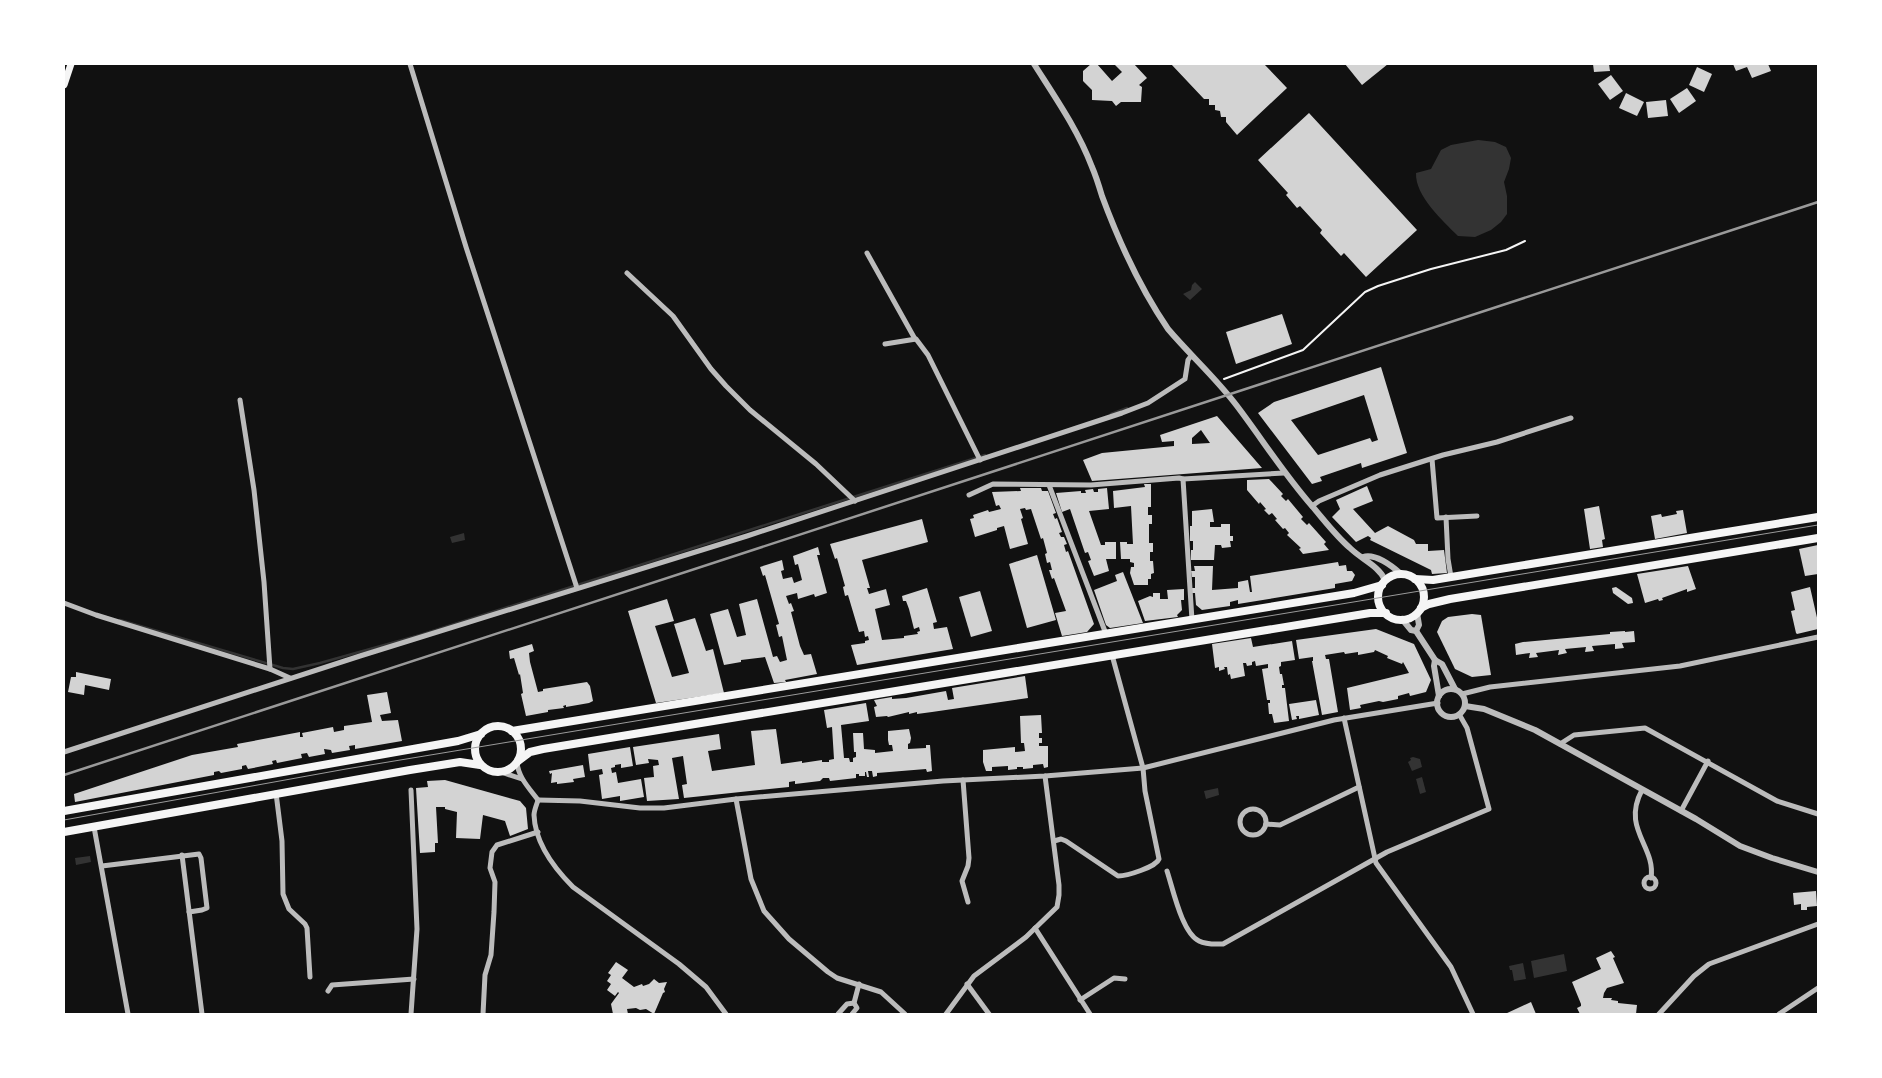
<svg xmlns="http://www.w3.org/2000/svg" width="1882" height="1078" viewBox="0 0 1882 1078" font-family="'Fira Sans',sans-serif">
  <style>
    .water { fill: #333 }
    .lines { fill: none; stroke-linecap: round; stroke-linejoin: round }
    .stream { stroke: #333; stroke-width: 2.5 }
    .building { fill: #d3d3d3; fill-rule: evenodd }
    .path { stroke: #f5f5f5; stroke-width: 2 }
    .minor { stroke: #bcbcbc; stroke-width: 5 }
    .tertiary { stroke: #bcbcbc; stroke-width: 6 }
    .secondary { stroke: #f5f5f5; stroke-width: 7 }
    .primary { stroke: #f5f5f5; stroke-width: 8 }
    .tram { stroke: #9a9a9a; stroke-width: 1 }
    .rail { stroke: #9a9a9a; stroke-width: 2.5 }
  </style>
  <rect width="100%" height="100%" fill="#111"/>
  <g class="water">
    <path d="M1478,140L1495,142L1506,147L1511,158L1509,169L1504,182L1507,196V214L1501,222L1491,230L1475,237L1458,236C1443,221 1415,196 1416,173L1431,169L1441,150L1451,145Z"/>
    <path d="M1195,282L1202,289L1190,300L1183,294L1191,290L1192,285Z"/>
    <path d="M464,533L465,540L452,543L450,537Z"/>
    <path d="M1413,757L1420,759L1422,767L1412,771L1408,762L1411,760L1410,758Z"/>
    <path d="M1422,777L1426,792L1420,794L1416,779Z"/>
    <path d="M1218,788L1219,795L1206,799L1204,791Z"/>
    <path d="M90,856L91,862L76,865L75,858Z"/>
    <path d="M1564,954L1567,971L1534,978L1531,961Z"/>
    <path d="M1523,963L1526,979L1514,981L1512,970H1510L1509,966Z"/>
  </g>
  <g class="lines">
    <g class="stream">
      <path d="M64,65V64"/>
      <path d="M1111,414L1127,408"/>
      <path d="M120,620L283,668L293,669L320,663L420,635L985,455"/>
    </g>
  </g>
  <g class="building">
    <path d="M1091,64H1097L1112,81L1122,72L1114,64H1134L1147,78L1139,85L1142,87L1141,102H1121L1116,106L1112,101L1092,100V90L1083,81V71Z"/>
    <path d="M1171,64H1264L1287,88L1237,135L1226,122V117H1221L1220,111L1215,110V105H1209V99H1204Z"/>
    <path d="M1345,64H1388L1362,85Z"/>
    <path d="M1593,64H1609L1610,71L1594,72Z"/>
    <path d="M1733,64H1768L1771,71L1752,78L1747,67L1736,71Z"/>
    <path d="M1697,67L1712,74L1704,92L1689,85Z"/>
    <path d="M1611,75L1623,91L1610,100L1598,84Z"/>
    <path d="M1687,88L1696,101L1679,113L1670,99Z"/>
    <path d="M1626,93L1644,102L1637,116L1619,108Z"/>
    <path d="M1666,100L1668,116L1648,118L1646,102Z"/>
    <path d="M1309,113L1417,230L1366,277L1344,253L1341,256L1320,233L1322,230L1300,206L1297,208L1286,195L1288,193L1258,160Z"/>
    <path d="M1282,314L1292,344L1236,364L1226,332Z"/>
    <path d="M1381,367L1407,453L1362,468L1361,463L1320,477L1322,481L1312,484L1258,413L1274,402ZM1364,395L1378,440L1372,442L1370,438L1318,455L1291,420Z"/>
    <path d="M1217,416L1262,468L1092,481L1083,460L1102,453L1174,446V441L1162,442L1160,435ZM1201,430L1210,443L1192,444V438Z"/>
    <path d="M1269,479L1283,494L1281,496L1286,501L1288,499L1303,517L1301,519L1307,525L1309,523L1326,542L1324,544L1329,550L1303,554L1299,549L1301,548L1287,535L1289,533L1285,528L1283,529L1275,520L1277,519L1272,513L1269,515L1264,510L1266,509L1260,502L1259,504L1247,490V480Z"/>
    <path d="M1144,484H1151V507H1148V515H1152V524H1149V543H1153V552H1150V561H1153L1154,573L1151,574V579H1148V585H1134L1130,573L1131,567H1134V563L1130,562V559H1121L1120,542H1127V544H1133L1131,506L1114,508L1113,491L1145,487Z"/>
    <path d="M1367,486L1373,501L1353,509L1375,533L1388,526L1414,540L1416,544H1428V551L1444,550L1447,573L1432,574L1431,570L1370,540L1371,538L1368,536L1356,542L1332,517L1340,509L1336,500Z"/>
    <path d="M1020,488H1041L1042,491H1048L1056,513L1053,514L1055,519L1057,518L1062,532L1059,533L1061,537H1064L1067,544L1064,545L1066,552L1068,551L1094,624L1087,632L1062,636L1055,613L1066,611L1054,578L1052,579L1049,570H1052L1050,562L1047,563L1045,554L1047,553L1043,538L1041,539L1031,509L1026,510L1025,508L1020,509L1023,518L1021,519L1028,544L1010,549L1004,526L997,528V530L975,537L970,519L974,518L973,515L988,510L989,512L1001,509L999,505L996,506L992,492L1021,491Z"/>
    <path d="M1107,488L1109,509L1089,511L1101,545H1105V542H1116V559H1106L1109,571L1094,576L1088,561L1091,560L1088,552L1085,553L1070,509L1062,512L1056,493L1081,491V493H1086L1085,490L1093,489L1094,492H1098V489Z"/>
    <path d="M1599,506L1605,539L1602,540L1603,547L1590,549L1584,509Z"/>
    <path d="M1212,509L1214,522H1210V527H1221V524H1230V536H1233V541H1230L1231,547L1222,548L1221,545H1215L1214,560H1191V550H1193V541H1190V526H1192V511Z"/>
    <path d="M1683,510L1687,533L1655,539L1651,516L1661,514L1662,517L1677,514L1676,511Z"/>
    <path d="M922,519L928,542L862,560L870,588H867L869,594L886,589L890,605L875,609L882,640L904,638V636L918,634L917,632L920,631L919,627L914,629L909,609L906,601H903L902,596L927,588L937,622L933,623L934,629L947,627L953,649L857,665L851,645L865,643V641L869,640L868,636L865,637L864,631L859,632L848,595L845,596L843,587L845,586L837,558L835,559L830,544Z"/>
    <path d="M1818,545V574L1805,576L1799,549Z"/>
    <path d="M818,547L820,555H817L827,593L815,597L814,594L798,599L797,593L786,596L789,604L791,603L794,611L791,612L800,646L804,655L811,654L817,674L785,680L786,682L774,683L765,657L741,660V662L724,665L710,614L728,609L737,637L746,635L739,604L757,599L773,657L777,656L780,662L787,660L782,636L779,637L776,625L779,624L765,575L763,576L760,567L782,560L784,570L781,571L783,579L792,577L794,583L802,580L798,564L795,565L793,556Z"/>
    <path d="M1037,555L1056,620L1027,628L1009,564Z"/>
    <path d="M1338,562L1339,566L1346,565L1347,571H1352L1355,575L1352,581L1335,584V588L1238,604V600L1230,602V606L1202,610L1196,605L1195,593H1192V588H1195V577H1192L1191,571H1195L1194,566H1213L1212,590L1238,588V582L1248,580L1250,592H1252L1250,576Z"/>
    <path d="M1688,566L1696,589L1687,592V589L1662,598L1663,600L1659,601L1658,599L1645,603L1637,574Z"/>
    <path d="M1123,572L1143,623L1110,628L1106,625L1094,590L1117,581L1115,575Z"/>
    <path d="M1616,587L1632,598L1633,603L1628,604L1613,593L1612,588Z"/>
    <path d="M1810,587L1818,622V629L1797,634L1796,633L1791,611L1795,610L1791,592Z"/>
    <path d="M1184,589V600H1181L1182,610L1177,615L1178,617L1145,621L1138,601L1150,596L1153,597V593H1160V599H1168L1167,590Z"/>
    <path d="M980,591L992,631L971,637L959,597Z"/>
    <path d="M667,599L674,621L655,626L672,677L689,673L674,624L695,618L706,651L713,649L724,693L656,703L628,611Z"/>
    <path d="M1472,614L1481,615L1491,675L1472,677L1455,669L1437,632L1442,621L1448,617Z"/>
    <path d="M1376,629L1414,644L1431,680L1426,692L1410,696L1409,693L1398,696V699L1383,702L1379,701L1360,705L1361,708L1350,710L1347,688L1409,673L1403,662L1402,664L1387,658L1388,656L1375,650L1374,652L1358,655V652L1345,654L1344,652L1325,655L1326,659H1329L1338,712L1322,715L1312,661H1313V657L1299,659L1296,640Z"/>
    <path d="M1625,631V632L1634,631L1635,642L1622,643L1624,648L1615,649V644L1592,646L1594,651L1585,652L1586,647L1565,649L1567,653L1558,655L1559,650L1536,653L1538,657L1529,658L1530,653L1516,655L1515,644L1523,642L1610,634V632Z"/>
    <path d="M1251,638L1253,647L1292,641L1295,660L1281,662V666L1279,667L1280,674H1282L1284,685H1282V688H1285L1289,721L1274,723L1272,714H1269L1268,703H1270V700H1267L1262,669L1268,668V664L1256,666L1255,661L1252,662V665L1247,666L1246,663H1243L1245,676L1231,679L1230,674L1228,675L1227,667H1224L1225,669L1219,671V667L1215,668L1212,644Z"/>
    <path d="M532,644L534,651L529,653L530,662L538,692L543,691V689L587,682L590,686L593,701L589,703L566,707V705L563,706L564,708L548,710V712L526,716L521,694L523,693L520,674L519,675L514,658L510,659L509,651Z"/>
    <path d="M76,672L111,679L109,690L85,685L84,695L68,692L71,677H76Z"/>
    <path d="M1025,676L1028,698L932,712L917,714V712L909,714V712L888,717L887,716L876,717L874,707L877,706L874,700L892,697V699L906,698L946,691L948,700L954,699L952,688Z"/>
    <path d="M387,692L391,713L380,715L382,721L398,720L402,741L355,749V745L349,746L350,750L332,753L331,750L324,749L325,754L309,757L307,753L301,754L302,758L277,763L276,760L272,761L273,764L248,769L246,765L242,766V769L221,773L219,771L214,772V775L75,802L74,794L192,755L238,747L237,744L300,732V737H303L302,733L333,727L334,732L344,730V726L372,722L367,695Z"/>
    <path d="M1316,700L1319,715L1299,719V716H1296L1297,719L1292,720L1289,704Z"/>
    <path d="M866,703L869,721L841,725L844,758H849L850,762H853V758L856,757V752H854L853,733H863L864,749L875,750V753L893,751L892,745H889L888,740V731L909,729L911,738L910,743L908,744V749L926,748V745H930L932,771L927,772L926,769L877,773V776L873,777L872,771H868L869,777H867L866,772H865V776H859V774H856V778L830,781L829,778H823L820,781L795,784V781L789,782V787L684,798L682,785L687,784L683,756L672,758L679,799L647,801L644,778L654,777L653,766L659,765L658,760L648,759L649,763L636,765L633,747L719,734L721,749L708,751L712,771L755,765L751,731L776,729L781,764L802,761V763L822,760V762H829V760L834,759L832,727L827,728L824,710Z"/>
    <path d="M1041,715L1042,733H1039V738H1042V743H1039V746H1048V767L1044,768L1043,764L1033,765V768L1023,769V767H1017V769L1008,770V766L992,767V771H986L983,762V750L1015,747V752L1025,751L1024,743H1021L1020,716Z"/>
    <path d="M630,747L633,766L621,768V764L615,765V767L611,768L612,773L616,772L618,783L641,779L644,797L620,801V796L602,799L599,775L603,774L602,769L590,771L588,754Z"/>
    <path d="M583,765L585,777L573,779L574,782L557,784V782L551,783L552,773L550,774L549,771Z"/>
    <path d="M445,780L520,801L526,808L528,829L510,836L505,821L483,815L480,839L456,838L457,812L445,809V807H436L438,843H435V852L420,853L416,788L428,787L427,781Z"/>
    <path d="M1816,891L1817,906L1807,907V910H1801V904L1794,905L1793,893Z"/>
    <path d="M1611,951L1615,957L1613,958L1624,983L1607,988L1604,993L1603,998H1612L1611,1000L1618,1001V1003L1637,1005L1636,1014H1580L1577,1008L1581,1006V1004L1572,982L1601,969L1596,958Z"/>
    <path d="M616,962L628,970L622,978L634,987L642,984L643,986L649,984L654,979L659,983L667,982L664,989L665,992L663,993L654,1014L646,1009L640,1010L636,1008L627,1009L628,1014H613L611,1004L619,993L618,992L615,996L607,990L611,984L607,981L611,975L608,973Z"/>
    <path d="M1531,1002L1536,1014H1505Z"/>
  </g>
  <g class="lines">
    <path class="path" d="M1224,379L1303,350L1365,292L1378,286L1431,269L1506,250L1525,241"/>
    <g class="minor">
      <path d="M410,64L466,247L577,588"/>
      <path d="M867,253L915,339"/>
      <path d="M627,273L673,316L711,369L726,386L750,410L816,464L855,501"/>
      <path d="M885,344L916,339L928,355L980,460"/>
      <path d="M240,400L254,490L264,582L270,669"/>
      <path d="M1432,459L1437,518L1477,516"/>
      <path d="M1183,479L1192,620"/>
      <path d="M1049,485L1106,634"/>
      <path d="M969,495L993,484L1091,485L1179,478L1183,479L1284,473"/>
      <path d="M1312,506L1319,501L1380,475L1443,455L1497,442L1571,418"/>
      <path d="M1446,517L1448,559L1451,577"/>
      <path d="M64,603L96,615L270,669L290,678"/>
      <path d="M1462,694L1490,687L1680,666L1818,637"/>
      <path d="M1344,718L1376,863L1451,967L1473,1014"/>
      <path d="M1560,744L1574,735L1645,728L1777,801L1818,814"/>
      <path d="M64,752L360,656L747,536L1122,413L1148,403L1185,379L1188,360L1191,356"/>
      <path d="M517,762C518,777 529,788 538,800"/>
      <path d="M501,772L522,779"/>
      <path d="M963,780L969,858L968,866L962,881L968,902"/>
      <path d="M411,790L417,929L411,1014"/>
      <path d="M1642,790C1621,829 1656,846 1651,878"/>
      <path d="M276,793L282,841L283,894L289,909L305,924L307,928L310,977"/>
      <path d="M736,799L751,879L764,911L789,939L828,972L837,978L881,992L905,1014"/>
      <path d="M538,800L580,801L640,808H664L736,799L943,781L1045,776L1143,768L1334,720L1438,703"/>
      <path d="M538,800C537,804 534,810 534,815C535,843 555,869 573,887L679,964L706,987L726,1014"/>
      <circle cx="1253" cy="822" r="13"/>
      <path d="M1681,811L1708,761"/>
      <path d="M1266,824L1280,825L1359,787"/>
      <path d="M94,827L128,1014"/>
      <path d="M1054,841L1061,839L1066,841L1118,876C1127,876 1156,867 1159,859L1145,791L1143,768L1112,655"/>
      <path d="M182,855L202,1014"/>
      <path d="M102,866L199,854L201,858L207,908L202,910L189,912"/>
      <path d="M1167,871C1173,889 1182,933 1199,941C1207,945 1215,944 1223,944L1387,852L1489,809L1467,728L1459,714"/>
      <circle cx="1650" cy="883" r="6"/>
      <path d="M1035,928L1090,1014"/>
      <path d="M967,984L989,1014"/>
      <path d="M328,991L332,985L414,979"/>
      <path d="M1080,1000L1114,978L1125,979"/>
      <path d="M483,1014L485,975L491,955L494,912L495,882L490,868L492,852L497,845L538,832"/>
      <path d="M838,1014L847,1004L854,1003"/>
      <path d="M852,1014L857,1008L854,1003L859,984"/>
      <path d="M946,1014L974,976L1026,937L1057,907L1059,895V885L1045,776"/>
      <path d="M1659,1014L1694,976L1709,964L1818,924"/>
      <path d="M1779,1014L1818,988"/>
    </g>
    <g class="tertiary">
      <path d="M1034,64C1055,97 1078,130 1092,167C1096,176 1099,186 1102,196C1119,242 1140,288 1168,329C1190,355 1216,378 1237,406C1262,439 1284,474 1312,506C1324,520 1336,536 1350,548C1361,559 1379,566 1385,580"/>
      <path d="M1363,557C1376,553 1392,566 1401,574"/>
      <path d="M1402,619L1411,630L1416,631L1435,660L1442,664L1455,689"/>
      <path d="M1416,631L1419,625L1417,613"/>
      <path d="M1435,660L1434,666L1439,696"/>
      <circle cx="1451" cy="703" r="14"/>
      <path d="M1465,706L1484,709L1535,730L1696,819L1740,846L1772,858L1818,872"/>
    </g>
    <path class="secondary" d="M64,85L71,64"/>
    <g class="primary">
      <circle cx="1401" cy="597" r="23"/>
      <path d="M1415,579L1433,580L1818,517"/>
      <path d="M1421,608L1429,604L1450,599L1818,538"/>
      <circle cx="498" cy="749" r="23"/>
      <path d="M512,731L1354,593L1382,585"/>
      <path d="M518,761L530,752L543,749L1370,613H1386"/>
      <path d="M64,811L458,741L481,734"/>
      <path d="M64,832L410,770L460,762L480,765"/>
    </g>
    <path class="tram" d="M64,820L346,769L1818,525"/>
    <path class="rail" d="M64,775L1818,202"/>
  </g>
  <rect width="1882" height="1078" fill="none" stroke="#ffffff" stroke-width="130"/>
</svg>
